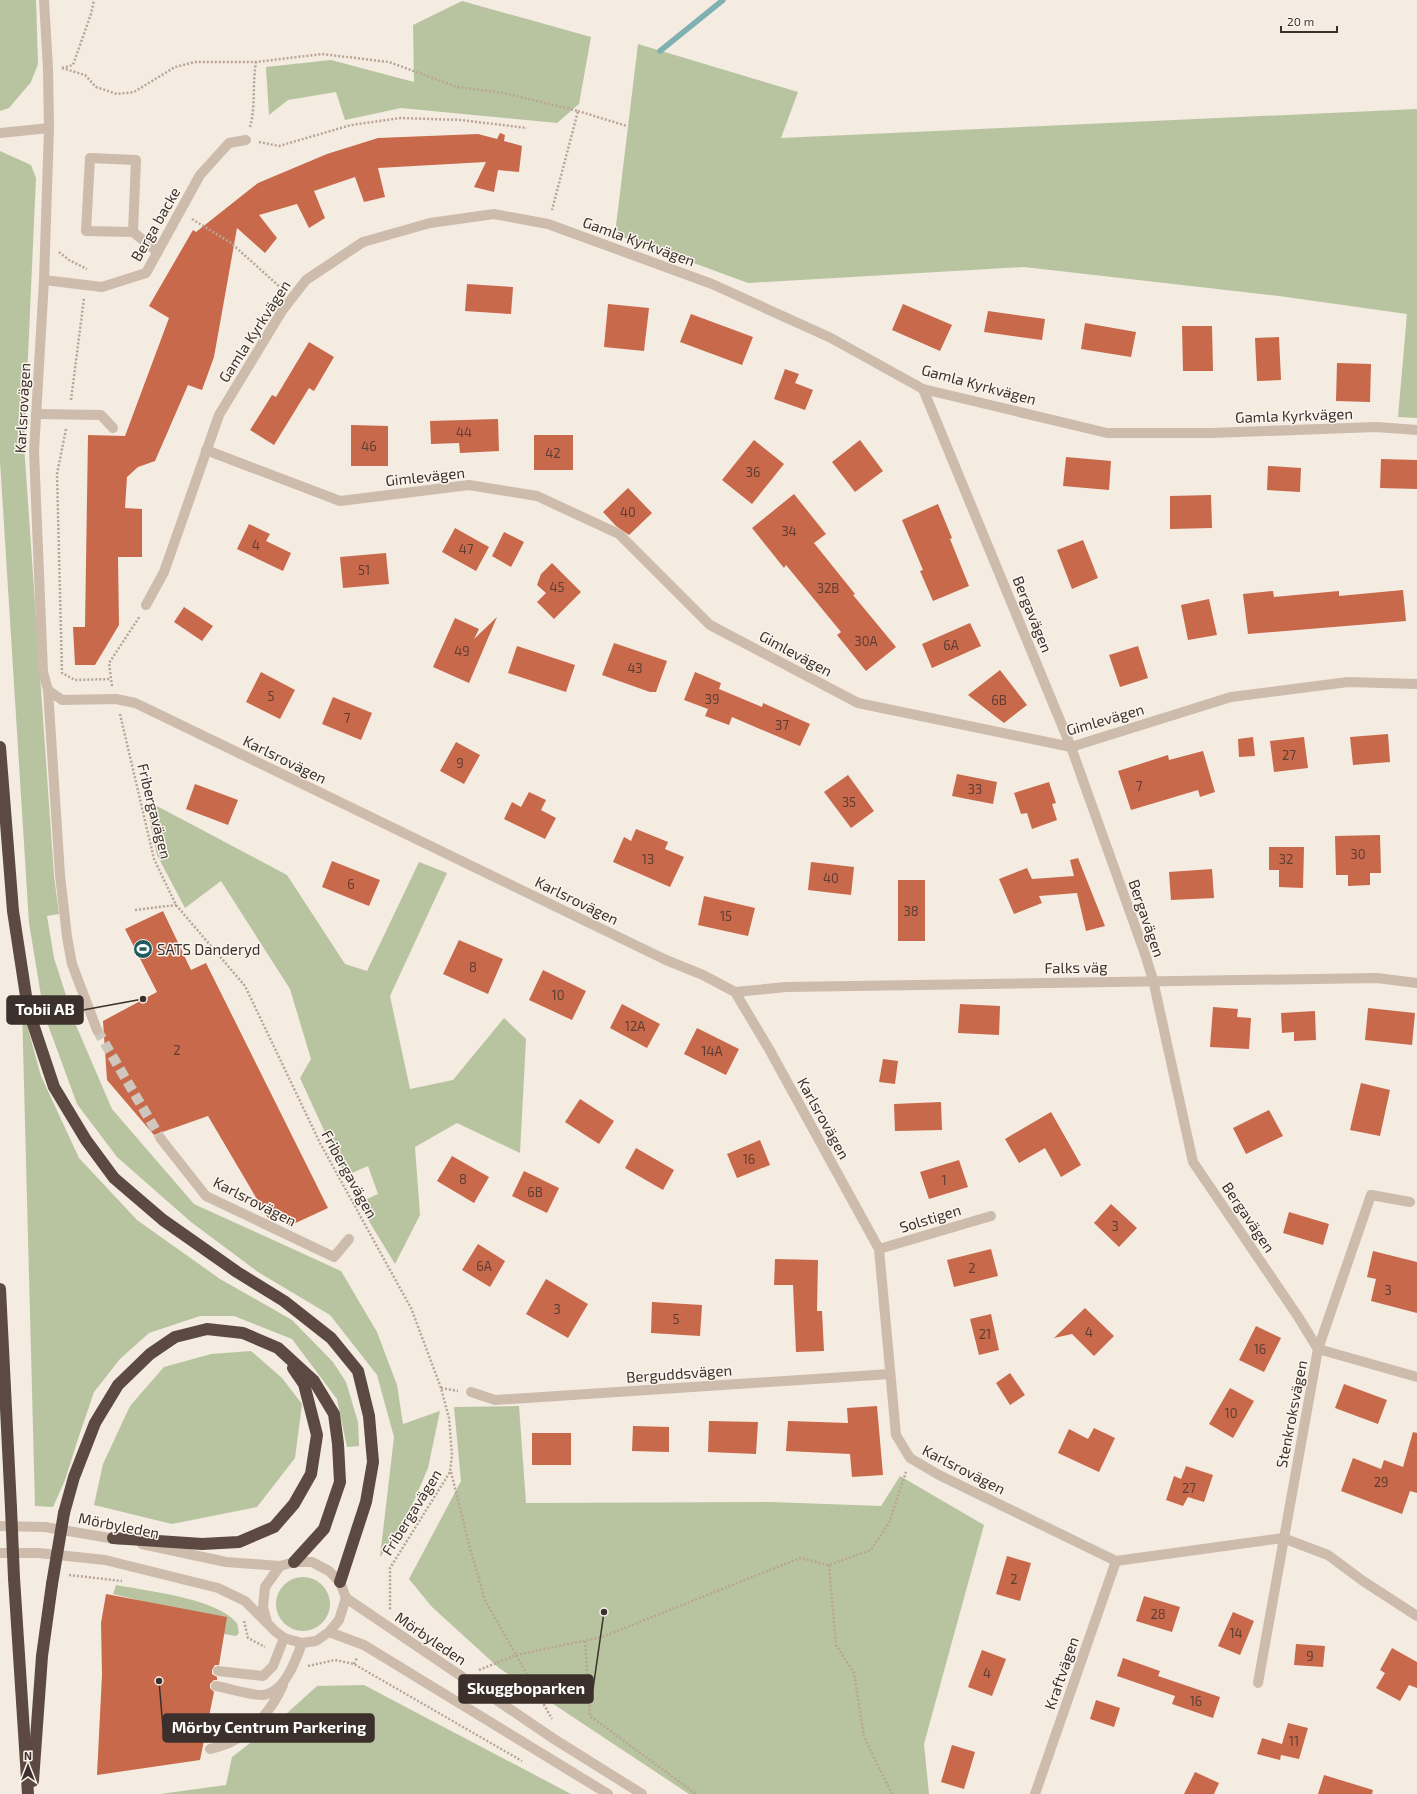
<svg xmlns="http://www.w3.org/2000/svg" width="1417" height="1794" viewBox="0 0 1417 1794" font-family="'Exo 2',sans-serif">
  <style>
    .green { fill: #b8c4a0 }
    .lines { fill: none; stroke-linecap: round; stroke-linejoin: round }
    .stream { stroke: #7fb0b2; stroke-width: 5.5 }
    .building { fill: #c8694b }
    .minor-tunnel { stroke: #cfc6bd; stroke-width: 10; stroke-dasharray: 10 5; stroke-linecap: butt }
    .path { stroke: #b9a596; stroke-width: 2.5; stroke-dasharray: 2 2; stroke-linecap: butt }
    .minor { stroke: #cdbbac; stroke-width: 10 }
    .highway { stroke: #5c4a42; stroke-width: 12 }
    .highway-bridge { stroke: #5c4a42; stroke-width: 12 }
    .labels { text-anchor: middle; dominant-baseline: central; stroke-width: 3; stroke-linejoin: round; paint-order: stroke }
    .number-label { font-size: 13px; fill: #5e3e33 }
    .street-label { font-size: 15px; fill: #3b302b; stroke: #fbf5ee }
    .poi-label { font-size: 15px; fill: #3b302b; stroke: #fbf5ee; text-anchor: start }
    .leader { fill: none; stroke: #3b302b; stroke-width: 1.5 }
    .callout-dot { fill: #3b302b; stroke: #fbf5ee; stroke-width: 1.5 }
    .callout { fill: #3b302b; stroke: #3b302b; stroke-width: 1.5 }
    .callout-label { font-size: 16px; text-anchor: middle; font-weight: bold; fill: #fff }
  </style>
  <rect width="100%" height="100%" fill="#f4ebe1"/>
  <g class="green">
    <path d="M0,0H36L38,64L31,82L9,108L0,111Z"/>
    <path d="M462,1L591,37L579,104L557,123L401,108L345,120L336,92L288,100L269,115L266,67L331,60L414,82L413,25Z"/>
    <path d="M638,44L798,92L781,138L1417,109V418L1398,417L1407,314L1279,296L1024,267L748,283L615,234Z"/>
    <path d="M0,151L31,165L36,178L24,445L54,876L59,914L47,916L54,958L75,1023L112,1109L194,1204L341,1271L377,1332L397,1385L403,1424L440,1411L428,1468L402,1529L380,1557L394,1437L377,1375L330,1315L258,1272L191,1222L117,1157L77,1104L44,1014L29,923L0,461Z"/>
    <path d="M146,803L153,804L287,875L345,964L367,971L419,862L447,873L390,996L410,1089L453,1080L504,1018L526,1039L520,1153L457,1123L415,1147L420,1215L395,1264L358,1203L378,1194L368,1166L345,1176L300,1078L311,1059L290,989L221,881L185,908L157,855Z"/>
    <path d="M22,1007L41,1076L79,1158L137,1220L220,1279L292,1320L333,1362L346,1382L358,1422L359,1446L347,1447L337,1399L292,1339L234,1316H200L149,1333L120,1359L94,1392L78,1439L65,1480L53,1507L35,1506Z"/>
    <path d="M251,1351L282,1378L302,1404L295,1458L257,1507L172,1524L94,1505L103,1464L130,1406L164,1367L211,1354Z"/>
    <path d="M519,1406L526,1503L771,1502L881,1506L900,1476L984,1525L924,1744L929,1794H689L499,1668L432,1607L409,1579L461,1481L454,1407Z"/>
    <circle cx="303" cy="1604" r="27"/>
    <path d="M116,1585C147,1591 215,1598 236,1622C238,1624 238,1629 239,1633L236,1636L224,1634L186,1612L113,1594Z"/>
    <path d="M364,1685L571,1794H160L226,1785L232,1757L275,1724L317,1686Z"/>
  </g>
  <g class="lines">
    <path class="stream" d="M660,51L723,0"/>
  </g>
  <g class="building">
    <path d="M500,133L505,135L504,141L522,146L519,172L498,170L494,192L474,187L486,162L378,168L385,197L364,202L355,177L314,191L325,218L309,228L297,204L259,215L277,238L265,253L237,228L214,357L202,390L188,385L155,461L138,467L127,477L125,508L142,509V557H118L119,625L95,665H75L73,627H85L88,435L125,436L169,318L149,306L193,230L196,232L258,183L327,154L378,138L478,134L497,139Z"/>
    <path d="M467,284L513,287L511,314L465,311Z"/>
    <path d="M608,304L649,308L644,351L604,347Z"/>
    <path d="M903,304L952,325L940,351L892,330Z"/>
    <path d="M988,311L1045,319L1042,340L984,332Z"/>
    <path d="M691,314L753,337L742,365L680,342Z"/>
    <path d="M1085,323L1136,332L1131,357L1081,349Z"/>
    <path d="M1182,326H1212L1213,371H1183Z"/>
    <path d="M1279,337L1281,380L1257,381L1255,338Z"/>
    <path d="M309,342L334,357L314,391L309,388L274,445L250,430L272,395L276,397Z"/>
    <path d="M1337,363L1371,364L1370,402L1336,401Z"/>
    <path d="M785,369L799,374L795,383L813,390L805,410L774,399Z"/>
    <path d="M498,419L499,451L460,453L459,443L431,444L430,421Z"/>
    <path d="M351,425L388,426V466H351Z"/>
    <rect x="534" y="435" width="39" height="35"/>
    <path d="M754,440L784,464L752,504L722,480Z"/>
    <path d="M860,440L883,471L855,492L832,462Z"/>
    <path d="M1066,457L1111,461L1109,490L1063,486Z"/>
    <path d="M1381,459L1417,460V489L1380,488Z"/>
    <path d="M1268,466L1301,468L1300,492L1267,490Z"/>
    <path d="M628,488L652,513L629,535L616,526L603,512Z"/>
    <path d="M794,494L826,534L814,543L855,594L853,595L896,647L866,671L837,635L841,632L786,565L784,568L752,528Z"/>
    <path d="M1211,495L1212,528L1170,529V496Z"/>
    <path d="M938,504L952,538L950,539L969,586L933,601L920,571L923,570L902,520Z"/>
    <path d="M249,524L270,534L266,541L291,553L283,571L237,549Z"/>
    <path d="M455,528L489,547L476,571L442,552Z"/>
    <path d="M504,532L524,542L511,567L492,556Z"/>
    <path d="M1083,540L1098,578L1072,589L1057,550Z"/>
    <path d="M386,553L389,584L343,588L340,557Z"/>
    <path d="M552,563L581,592L554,619L537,602L546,593L537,585L541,574Z"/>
    <path d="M1403,590L1406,621L1248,634L1243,594L1273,591L1274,597L1339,591V596Z"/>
    <path d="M1209,599L1217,635L1188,640L1181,605Z"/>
    <path d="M184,607L213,626L202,641L174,622Z"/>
    <path d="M497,617L469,683L433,667L455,618L479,629L474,639Z"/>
    <path d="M970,623L981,646L932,668L922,644Z"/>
    <path d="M614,643L667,661L656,692H650L602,675Z"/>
    <path d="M517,646L575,665L566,692L508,673Z"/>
    <path d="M1138,646L1148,678L1120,687L1109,655Z"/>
    <path d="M1000,670L1027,705L1004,723L968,695Z"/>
    <path d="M261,672L295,690L280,719L246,702Z"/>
    <path d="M695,672L721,683L719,689L762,707L763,703L810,724L800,746L732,717L729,725L705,716L708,709L684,700Z"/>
    <path d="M333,697L372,713L361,740L322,724Z"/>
    <path d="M1388,734L1390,762L1353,765L1350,737Z"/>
    <path d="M1253,737L1255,756L1239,757L1238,739Z"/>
    <path d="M1304,737L1308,768L1274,772L1270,741Z"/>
    <path d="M456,742L480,755L464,784L440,771Z"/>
    <path d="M1203,751L1215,792L1200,797L1198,790L1131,810L1118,771L1168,755L1169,760Z"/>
    <path d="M957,774L997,782L993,804L952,796Z"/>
    <path d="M848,775L874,811L851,828L824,792Z"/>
    <path d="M1049,782L1056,803L1052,804L1057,820L1032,829L1027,813L1021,814L1014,793Z"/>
    <path d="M195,784L238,800L228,825L186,809Z"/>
    <path d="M529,792L546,800L541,810L556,818L545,839L504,819L512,802L521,807Z"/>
    <path d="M636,829L668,842L665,849L684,857L670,887L613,862L624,837L631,841Z"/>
    <path d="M1380,835L1381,873H1370V885L1348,886V875H1336L1335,836Z"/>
    <path d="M1269,847H1304L1303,888L1279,887V870H1269Z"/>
    <path d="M1078,858L1105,926L1086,931L1077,893L1039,896L1042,903L1014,914L999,879L1027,868L1032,879L1074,876L1070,860Z"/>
    <path d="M332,861L380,880L369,906L322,887Z"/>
    <path d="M811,862L854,867L851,895L808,890Z"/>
    <path d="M1212,869L1214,898L1171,900L1169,872Z"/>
    <rect x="898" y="880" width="27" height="61"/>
    <path d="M704,896L755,908L748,936L698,925Z"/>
    <path d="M163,911L191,970L206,963L328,1208L289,1226L284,1216L272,1220L268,1218L208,1116L154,1135L107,1080L103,1021L157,992L125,929Z"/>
    <path d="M459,940L503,959L488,994L443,974Z"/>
    <path d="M543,970L586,991L572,1020L529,1000Z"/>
    <path d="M622,1004L660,1024L647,1048L610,1028Z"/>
    <path d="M960,1004L1000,1006L999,1035L958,1033Z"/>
    <path d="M1213,1007L1238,1009L1237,1017L1251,1018L1249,1049L1210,1047Z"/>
    <path d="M1368,1008L1415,1013L1412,1045L1365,1040Z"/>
    <path d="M1315,1011L1316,1040L1294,1041V1032L1282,1033L1281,1013Z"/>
    <path d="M697,1028L739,1049L726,1075L684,1054Z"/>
    <path d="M883,1059L898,1061L895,1084L879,1082Z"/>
    <path d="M1361,1083L1390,1090L1380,1136L1350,1130Z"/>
    <path d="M580,1099L614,1121L599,1144L565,1122Z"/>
    <path d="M941,1102L942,1130L895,1131L894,1104Z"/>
    <path d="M1269,1110L1283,1136L1246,1154L1233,1128Z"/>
    <path d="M1051,1112L1081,1165L1061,1177L1045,1148L1019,1163L1005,1139Z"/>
    <path d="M760,1140L770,1165L737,1178L727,1154Z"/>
    <path d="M636,1148L674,1170L663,1190L625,1168Z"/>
    <path d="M452,1156L489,1177L474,1203L437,1181Z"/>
    <path d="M959,1160L968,1187L929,1199L920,1172Z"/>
    <path d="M524,1171L559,1188L547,1213L512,1196Z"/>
    <path d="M1111,1204L1137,1228L1119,1247L1094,1223Z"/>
    <path d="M1289,1212L1329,1224L1323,1245L1283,1233Z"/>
    <path d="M478,1244L505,1261L490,1287L462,1270Z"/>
    <path d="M991,1249L998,1276L954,1287L947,1260Z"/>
    <path d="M1373,1251L1417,1262V1313L1371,1301L1376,1279L1367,1277Z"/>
    <path d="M775,1259L818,1260L817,1311H822L824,1351L796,1352L793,1285H774Z"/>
    <path d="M546,1279L588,1304L568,1338L526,1314Z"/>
    <path d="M652,1302L702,1305L700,1336L651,1333Z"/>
    <path d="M1085,1308L1114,1336L1094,1356L1072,1334L1054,1338Z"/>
    <path d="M991,1314L999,1350L979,1355L970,1319Z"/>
    <path d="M1256,1326L1281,1338L1264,1372L1239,1360Z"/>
    <path d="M1010,1373L1025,1395L1010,1405L996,1383Z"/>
    <path d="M1344,1384L1387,1400L1378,1424L1335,1408Z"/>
    <path d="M1230,1388L1254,1401L1233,1438L1209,1424Z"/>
    <path d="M877,1406L883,1475L852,1477L850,1454L786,1451L788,1421L848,1423L847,1408Z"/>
    <path d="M709,1421L758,1422L756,1454L708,1452Z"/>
    <path d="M633,1426L669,1427V1452L632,1451Z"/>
    <path d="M1094,1428L1115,1438L1099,1472L1058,1453L1069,1429L1088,1439Z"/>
    <path d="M1413,1432L1417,1433V1493L1410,1491L1402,1514L1341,1491L1353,1458L1381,1469L1384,1460L1403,1467Z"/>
    <rect x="532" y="1433" width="39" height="32"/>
    <path d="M1186,1466L1213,1475L1204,1502L1188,1497L1183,1506L1166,1500L1174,1476L1181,1479Z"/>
    <path d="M1007,1556L1031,1563L1020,1601L996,1594Z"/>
    <path d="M106,1594L227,1617L219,1665H215L212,1670V1674L217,1677V1680H214L210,1684V1688L214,1692L200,1760L97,1775L102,1675L101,1623Z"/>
    <path d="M1144,1596L1180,1607L1172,1632L1136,1621Z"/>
    <path d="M1233,1612L1254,1621L1240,1655L1218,1646Z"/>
    <path d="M1296,1644L1325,1646L1323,1667L1294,1665Z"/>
    <path d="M1392,1648L1417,1662V1688L1409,1685L1400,1701L1376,1688L1385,1673L1380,1670Z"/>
    <path d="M982,1650L1006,1659L992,1696L968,1687Z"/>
    <path d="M1123,1658L1160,1671L1158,1676L1220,1697L1213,1718L1172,1704L1175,1696L1117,1676Z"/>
    <path d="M1096,1700L1120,1708L1114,1727L1090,1719Z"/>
    <path d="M1288,1723L1308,1728L1299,1759L1281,1755L1280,1760L1257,1754L1262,1738L1282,1744Z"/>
    <path d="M952,1745L975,1752L964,1789L941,1782Z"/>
    <path d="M1195,1772L1219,1783L1214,1794H1184Z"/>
    <path d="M1324,1775L1373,1790L1372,1794H1318Z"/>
  </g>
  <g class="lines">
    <path class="minor-tunnel" d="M97,1030L161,1139"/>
    <g class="path">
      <path d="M62,68L85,75L96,87L117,94L134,92L175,67L195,62H256L322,54L389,62L457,87L504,93L578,111L552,210"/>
      <path d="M62,68L73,65L91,14L94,0"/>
      <path d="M578,111L627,126"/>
      <path d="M250,127C256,106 252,83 256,62"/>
      <path d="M259,142L279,146L351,125L401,118L461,120L527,128"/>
      <path d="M192,219L231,243L281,288"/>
      <path d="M59,252L69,260L87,269"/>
      <path d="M71,400L84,298"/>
      <path d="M66,429L57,474L62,673L75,680L110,679"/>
      <path d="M112,686L109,663L140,616"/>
      <path d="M120,714L154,859L176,905L245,986L320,1143L411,1308L441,1388L449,1418L452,1455L450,1472L390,1568V1611"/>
      <path d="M135,910L176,905"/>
      <path d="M441,1388L458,1391"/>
      <path d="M451,1472L470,1548L485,1600L552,1719"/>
      <path d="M829,1565L836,1645L854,1673L864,1737L892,1794"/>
      <path d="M69,1575L122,1581"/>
      <path d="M244,1621L248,1638L265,1647"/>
      <path d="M585,1641L590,1716L696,1794"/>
      <path d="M354,1664L357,1658"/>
      <path d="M308,1666L335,1660L354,1664L522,1761"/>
      <path d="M479,1670L516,1655L602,1637L800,1558L829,1565L871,1550L889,1523L906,1472"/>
    </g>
    <g class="minor">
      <path d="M44,0L48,69L49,128L44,280L34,451L43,672L48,690L62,700L116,699L135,703L154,712L666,960L703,975L735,992L769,1049L879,1249L896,1435L910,1458L939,1475L1116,1561L1283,1538L1328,1555L1363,1581L1417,1616"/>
      <path d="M0,133L49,128"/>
      <path d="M133,232L136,160L90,158L86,231L133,232L158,252"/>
      <path d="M44,280L102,287L146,273L200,175L229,143L246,140"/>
      <path d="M923,389L1071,747L1145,954L1153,980L1193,1162L1297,1315L1318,1349L1417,1377"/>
      <path d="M36,414L101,415L113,428"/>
      <path d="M206,450L340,501L469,485L537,496L619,534L710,625L858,703L1071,747L1231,697L1348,682L1417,684"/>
      <path d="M146,605L164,572L219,415L282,311L306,280L363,242L430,223L494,214L548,224L712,284L831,338L923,389L1107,433H1212L1376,427L1417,430"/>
      <path d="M48,690L60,875L67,937L72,964L97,1030"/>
      <path d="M735,992L786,987L1377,978L1417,983"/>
      <path d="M161,1139L206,1196L334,1257L349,1239"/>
      <path d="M879,1249L991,1216"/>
      <path d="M471,1392L495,1400L890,1374"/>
      <path d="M0,1526L45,1527L121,1540"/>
      <path d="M142,1544L226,1562L280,1566"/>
      <path d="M0,1553H39L105,1560L218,1588L245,1601L275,1631L284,1638L302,1643L316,1641L329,1632L339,1620L346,1598L340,1582L329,1571L312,1562H294L280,1566L265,1587L263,1607L267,1622"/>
      <path d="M346,1598L554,1739L642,1794"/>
      <path d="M329,1632L364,1645L608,1794"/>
      <path d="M218,1671L263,1676L273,1666L284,1638"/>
      <path d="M1258,1683L1318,1349L1371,1195L1410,1202"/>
      <path d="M216,1686C228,1688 250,1695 262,1695C284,1694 296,1660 302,1643"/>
      <path d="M210,1749C217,1747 225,1745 231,1742C254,1731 273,1708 283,1685"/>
      <path d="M1035,1794L1116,1561"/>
    </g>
    <g class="highway">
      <path d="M0,747L13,911L28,1009L54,1087L86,1140L114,1178L163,1220L237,1272L284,1301L331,1338L358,1371L369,1416L373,1462L366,1502L340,1582"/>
      <path d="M0,1289L11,1508"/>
      <path d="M64,1513L74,1477L95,1423L118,1385L150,1354L175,1337L207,1329L243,1333L278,1348L314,1381L334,1414L338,1444L340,1482L324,1529L294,1562"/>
      <path d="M113,1538L202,1544L239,1542L274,1527L294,1504L311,1474L317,1435L304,1384L293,1368"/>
      <path d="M14,1578L28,1794"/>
      <path d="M33,1781L42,1656L52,1584"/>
    </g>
    <g class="highway-bridge">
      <path d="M11,1508L14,1578"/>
      <path d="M52,1584L64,1513"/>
    </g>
  </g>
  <defs>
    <symbol id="stadium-disc" viewBox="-11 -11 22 22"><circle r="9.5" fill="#1f5a5e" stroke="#fbf5ee"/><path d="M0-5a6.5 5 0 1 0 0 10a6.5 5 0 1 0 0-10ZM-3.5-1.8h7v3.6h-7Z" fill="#fff"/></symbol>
  </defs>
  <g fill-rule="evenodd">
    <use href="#stadium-disc" x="132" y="938" width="22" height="22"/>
  </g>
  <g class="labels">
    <g class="number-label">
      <text x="464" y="432">44</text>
      <text x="369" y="446">46</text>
      <text x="553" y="453">42</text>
      <text x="753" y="472">36</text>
      <text x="628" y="512">40</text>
      <text x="789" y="531">34</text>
      <text x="256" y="545">4</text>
      <text x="466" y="549">47</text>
      <text x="364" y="570">51</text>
      <text x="557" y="587">45</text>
      <text x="828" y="588">32B</text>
      <text x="866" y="641">30A</text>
      <text x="951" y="645">6A</text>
      <text x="462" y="651">49</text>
      <text x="635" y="668">43</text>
      <text x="271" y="696">5</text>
      <text x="712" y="699">39</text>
      <text x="999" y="700">6B</text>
      <text x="347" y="718">7</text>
      <text x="782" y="725">37</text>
      <text x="1289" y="755">27</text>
      <text x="460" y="763">9</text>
      <text x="1139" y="786">7</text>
      <text x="975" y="789">33</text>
      <text x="849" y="802">35</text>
      <text x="1358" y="854">30</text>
      <text x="648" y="859">13</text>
      <text x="1286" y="859">32</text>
      <text x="831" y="878">40</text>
      <text x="351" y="884">6</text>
      <text x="911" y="911">38</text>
      <text x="726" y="916">15</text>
      <text x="473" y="967">8</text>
      <text x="558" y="995">10</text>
      <text x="635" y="1026">12A</text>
      <text x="177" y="1050">2</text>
      <text x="712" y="1051">14A</text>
      <text x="749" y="1159">16</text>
      <text x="463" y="1179">8</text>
      <text x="944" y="1180">1</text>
      <text x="535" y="1192">6B</text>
      <text x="1115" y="1226">3</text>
      <text x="484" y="1266">6A</text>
      <text x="972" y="1268">2</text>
      <text x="1388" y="1290">3</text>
      <text x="557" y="1309">3</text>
      <text x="676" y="1319">5</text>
      <text x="1089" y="1332">4</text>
      <text x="985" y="1334">21</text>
      <text x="1260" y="1349">16</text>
      <text x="1231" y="1413">10</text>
      <text x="1381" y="1482">29</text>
      <text x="1189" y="1488">27</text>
      <text x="1014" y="1579">2</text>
      <text x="1158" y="1614">28</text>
      <text x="1236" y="1633">14</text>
      <text x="1310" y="1656">9</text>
      <text x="987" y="1673">4</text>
      <text x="1196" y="1701">16</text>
      <text x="1294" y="1741">11</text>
    </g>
    <g class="street-label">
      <text transform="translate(155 224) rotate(-60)">Berga backe</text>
      <text transform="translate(639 241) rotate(20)">Gamla Kyrkvägen</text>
      <text transform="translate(254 331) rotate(-57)">Gamla Kyrkvägen</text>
      <text transform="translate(979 384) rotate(15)">Gamla Kyrkvägen</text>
      <text transform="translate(22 408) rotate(-87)">Karlsrovägen</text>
      <text transform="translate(1294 415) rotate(-2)">Gamla Kyrkvägen</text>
      <text transform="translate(425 476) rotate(-6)">Gimlevägen</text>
      <text transform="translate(1033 614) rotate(68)">Bergavägen</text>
      <text transform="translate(796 653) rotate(28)">Gimlevägen</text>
      <text transform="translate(1105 719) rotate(-16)">Gimlevägen</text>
      <text transform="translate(285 759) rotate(26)">Karlsrovägen</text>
      <text transform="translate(155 811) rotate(76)">Fribergavägen</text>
      <text transform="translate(577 900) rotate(26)">Karlsrovägen</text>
      <text transform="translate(1147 918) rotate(71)">Bergavägen</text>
      <text transform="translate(1076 967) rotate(-1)">Falks väg</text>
      <text transform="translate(824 1118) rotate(61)">Karlsrovägen</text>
      <text transform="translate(350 1174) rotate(61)">Fribergavägen</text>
      <text transform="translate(255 1201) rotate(27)">Karlsrovägen</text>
      <text transform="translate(1249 1217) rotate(56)">Bergavägen</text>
      <text transform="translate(930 1218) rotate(-17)">Solstigen</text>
      <text transform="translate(679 1373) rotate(-4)">Berguddsvägen</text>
      <text transform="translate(1291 1414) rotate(-79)">Stenkroksvägen</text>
      <text transform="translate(964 1469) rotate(27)">Karlsrovägen</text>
      <text transform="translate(411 1512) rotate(-58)">Fribergavägen</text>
      <text transform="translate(119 1525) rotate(11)">Mörbyleden</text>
      <text transform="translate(431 1638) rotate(34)">Mörbyleden</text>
      <text transform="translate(1061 1673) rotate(-71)">Kraftvägen</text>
    </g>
    <g class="poi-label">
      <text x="157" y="949">SATS Danderyd</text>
    </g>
  </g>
  <path class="leader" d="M143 999L83 1010M604 1612L593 1689M159 1681L163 1728"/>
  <g class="callout-dot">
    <circle cx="143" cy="999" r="4"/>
    <circle cx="604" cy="1612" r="4"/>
    <circle cx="159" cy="1681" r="4"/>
  </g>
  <g class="callout">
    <rect x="7" y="996" width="76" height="28" rx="4"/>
    <rect x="459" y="1675" width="134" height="28" rx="4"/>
    <rect x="163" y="1714" width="211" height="28" rx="4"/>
  </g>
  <g class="callout-label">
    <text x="45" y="1015">Tobii AB</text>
    <text x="526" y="1694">Skuggboparken</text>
    <text x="269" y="1733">Mörby Centrum Parkering</text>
  </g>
  <g transform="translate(28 1766)" stroke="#fbf5ee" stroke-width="3" paint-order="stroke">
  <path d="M0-3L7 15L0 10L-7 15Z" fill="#3b302b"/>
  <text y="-6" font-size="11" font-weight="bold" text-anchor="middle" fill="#3b302b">N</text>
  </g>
  <path d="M1281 26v6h56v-6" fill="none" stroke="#3b302b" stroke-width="2"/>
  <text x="1287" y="26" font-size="12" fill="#3b302b" stroke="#fbf5ee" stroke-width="3" paint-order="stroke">20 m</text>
</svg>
